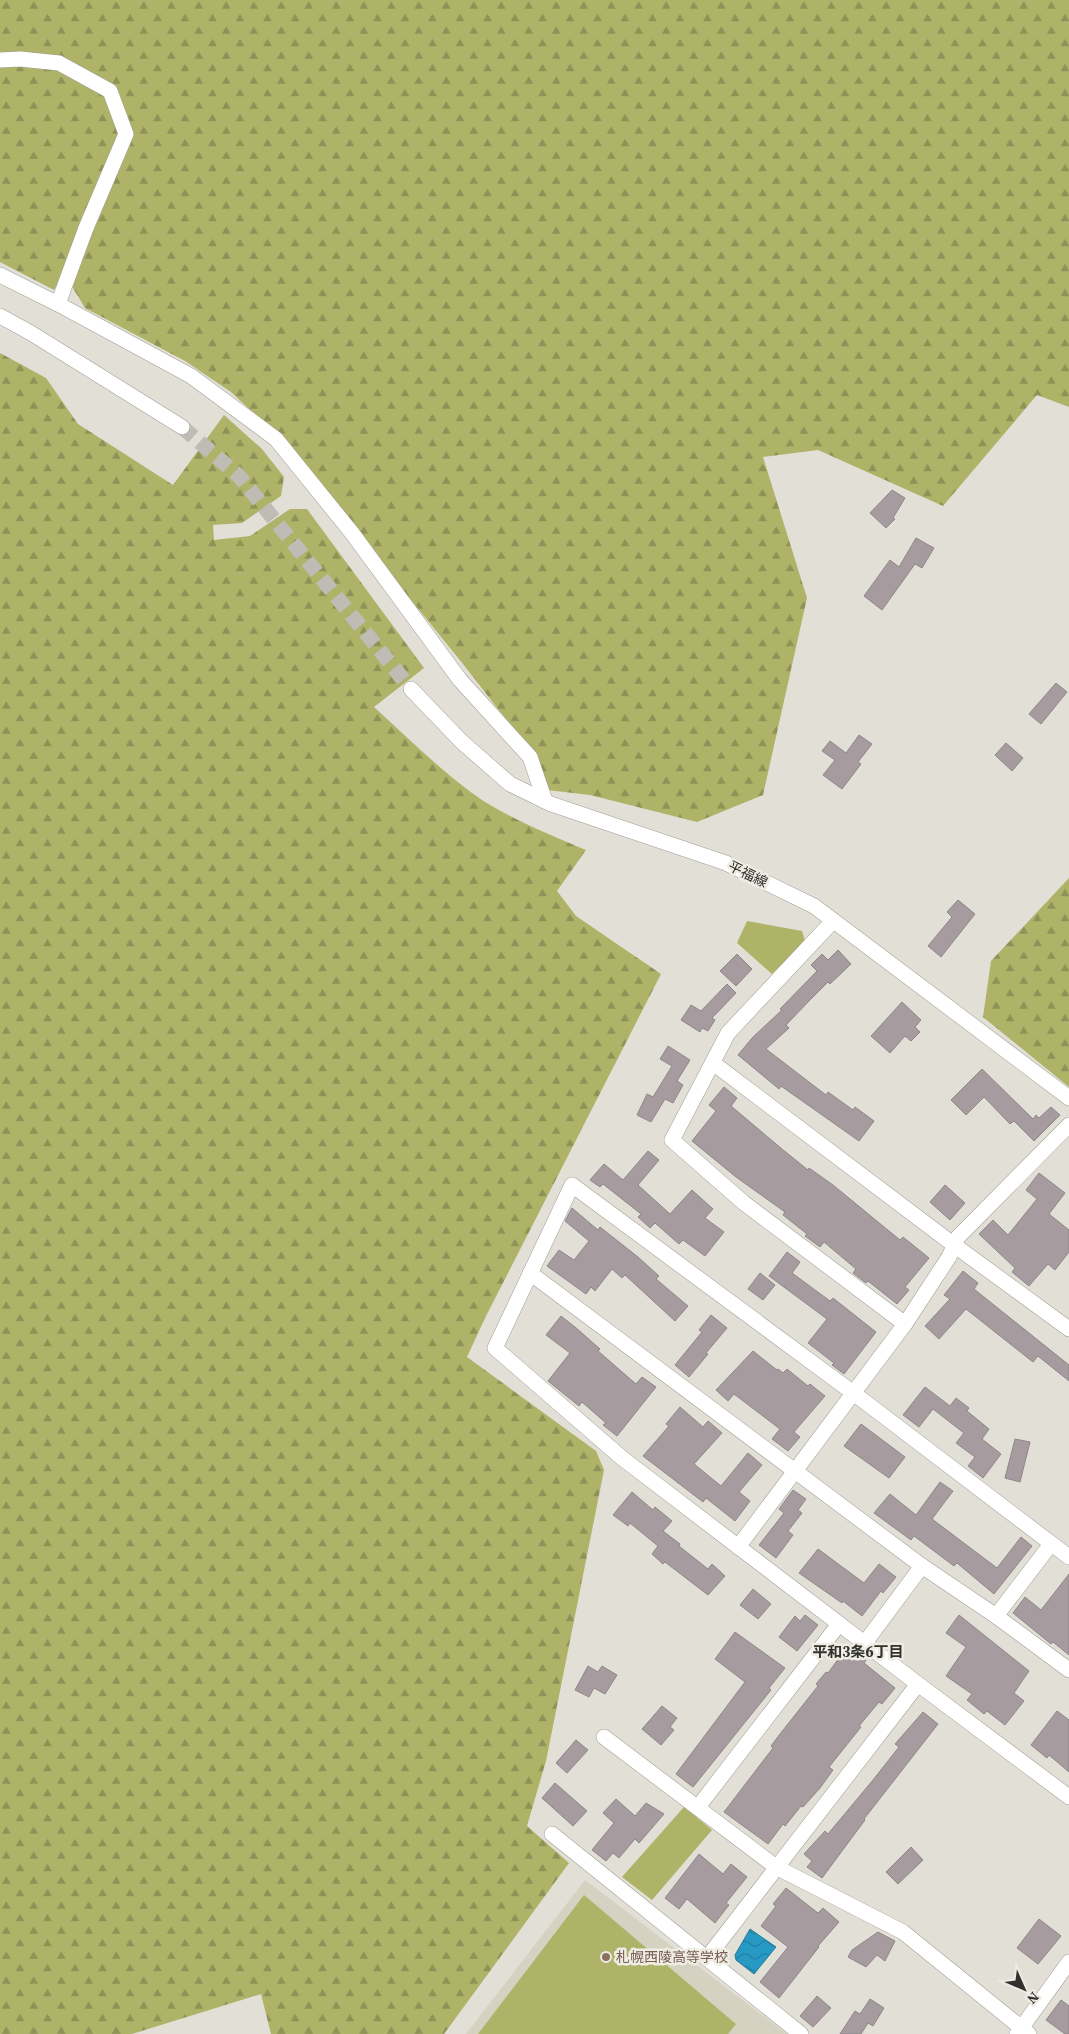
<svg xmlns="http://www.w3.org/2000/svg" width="1069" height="2034" viewBox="0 0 1069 2034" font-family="'Source Serif 4','Noto Sans JP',serif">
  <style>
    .built { fill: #d6d2c2 }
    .forest { fill: url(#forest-firs) }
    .park { fill: #afb368 }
    .water { fill: url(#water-waves); stroke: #297a97 }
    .building { fill: #a69ca0; stroke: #8f8689 }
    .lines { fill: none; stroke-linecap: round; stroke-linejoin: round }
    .minor-tunnel { stroke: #bebcb4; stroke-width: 15; stroke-dasharray: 15 8; stroke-linecap: butt }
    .minor-casing { stroke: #a09e95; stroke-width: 16 }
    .minor { stroke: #fff; stroke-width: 15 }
    .education-dot { fill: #8d6e63; stroke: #eeece3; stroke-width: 2 }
    .labels { text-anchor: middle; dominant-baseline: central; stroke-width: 5; stroke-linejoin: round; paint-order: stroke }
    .street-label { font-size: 14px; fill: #31312d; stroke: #eeece3 }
    .education-label { font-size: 14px; fill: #785e54; stroke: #eeece3; text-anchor: start }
    .neighbourhood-label { font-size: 15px; font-weight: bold; fill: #31312d; stroke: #eeece3 }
  </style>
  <defs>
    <pattern id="forest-firs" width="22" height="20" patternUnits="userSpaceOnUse" patternTransform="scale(1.25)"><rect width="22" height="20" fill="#afb368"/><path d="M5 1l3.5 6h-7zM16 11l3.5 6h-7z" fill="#8f9256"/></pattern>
    <pattern id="water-waves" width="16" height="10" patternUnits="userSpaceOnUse" patternTransform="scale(1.25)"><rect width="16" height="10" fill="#269ac5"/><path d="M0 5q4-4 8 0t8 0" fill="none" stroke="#217ea0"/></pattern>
  </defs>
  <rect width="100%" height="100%" fill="#e1dfd6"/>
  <path class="built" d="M585,1880L787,2034H466Z"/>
  <g class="forest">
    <path d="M0,0H1069V407L1037,395L943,506L818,450L763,457L807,598L763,795L697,822L590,795L547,790L532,753L463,664L278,436L231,392L185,361L85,308L64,273L54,290L0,262Z"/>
    <path d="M0,353L46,378L78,424L173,485L224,415L262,449L284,477L281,496L242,523L213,525L214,540L250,536L290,509H307L424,668L374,707C407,737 445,775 482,800C515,821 551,835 586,850L557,891L576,916L661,974L485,1318L467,1357L596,1451L604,1470L546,1761L527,1826L569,1863L444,2034H271L261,1994L132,2034H0Z"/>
    <path d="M1069,878V1087L983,1017L991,961Z"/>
  </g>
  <g class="park">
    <path d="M747,921L802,931L805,941L772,974L737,943Z"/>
    <path d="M684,1807L712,1830L652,1900L622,1877Z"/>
    <path d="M584,1895L736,2024L728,2034H478Z"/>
  </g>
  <path class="water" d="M750,1929L776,1947L754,1974L736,1960L735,1955Z"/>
  <g class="building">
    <path d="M892,490L905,498L893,518L895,519L886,528L870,513Z"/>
    <path d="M916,538L934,548L922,568L915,564L882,610L864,596L890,560L899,567Z"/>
    <path d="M1056,683L1067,692L1041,724L1029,714Z"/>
    <path d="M859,735L872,744L858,762L861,764L842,789L823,775L835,760L822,751L830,741L846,753Z"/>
    <path d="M1006,743L1023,758L1012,771L995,755Z"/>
    <path d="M958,900L975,914L941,957L928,946L952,917L947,912Z"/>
    <path d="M838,950L851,964L830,984L828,982L810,1000L786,1025L789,1028L766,1049L826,1095L828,1092L853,1110L855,1107L874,1121L859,1141L781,1086L779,1089L738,1055L753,1037L782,1010L780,1009L817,971L811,965L822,954L828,960Z"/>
    <path d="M737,954L752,969L736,986L720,971Z"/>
    <path d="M727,984L736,993L712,1018L715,1020L708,1031L702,1028L700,1032L681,1020L691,1005L701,1011Z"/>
    <path d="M902,1002L921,1020L915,1027L920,1032L911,1041L905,1036L890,1053L871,1036Z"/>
    <path d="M668,1046L690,1060L677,1081L683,1085L673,1103L665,1099L651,1122L637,1115L647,1094L653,1097L672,1066L660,1059Z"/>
    <path d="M982,1069L1033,1119L1036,1115L1039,1118L1051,1107L1060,1115L1034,1141L1014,1121L1010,1124L984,1097L966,1115L951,1100Z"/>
    <path d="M724,1087L737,1098L731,1106L782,1149L808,1170L809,1168L833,1185L900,1240L903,1237L929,1258L905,1287L909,1290L897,1304L868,1281L866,1283L853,1273L856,1269L824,1242L820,1247L805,1236L807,1234L783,1215L785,1212L736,1177L692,1141L716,1111L709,1105Z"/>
    <path d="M648,1151L659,1160L638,1185L670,1214L692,1190L713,1209L705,1218L724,1232L705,1256L683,1240L679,1244L655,1223L650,1228L638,1217L641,1214L603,1184L600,1187L590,1180L604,1164L623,1180Z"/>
    <path d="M1039,1173L1065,1193L1049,1214L1069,1230V1252L1055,1270L1048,1264L1029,1286L1012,1272L1015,1268L979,1234L993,1220L1008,1235L1037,1199L1026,1190Z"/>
    <path d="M945,1185L965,1203L950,1220L930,1202Z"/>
    <path d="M572,1208L598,1230L600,1227L638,1257L659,1276L656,1279L688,1306L675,1321L625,1275L622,1278L612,1269L595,1291L591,1287L586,1294L547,1266L559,1250L574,1260L589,1241L565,1221Z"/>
    <path d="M787,1252L800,1262L792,1273L830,1301L833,1298L876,1332L844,1374L832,1365L834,1363L808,1343L827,1319L769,1276Z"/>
    <path d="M963,1271L978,1283L974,1289L1069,1365V1381L1038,1356L1033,1362L966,1309L939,1339L925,1326L950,1299L944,1295Z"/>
    <path d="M760,1273L775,1285L763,1300L748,1289Z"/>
    <path d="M711,1315L727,1328L706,1353L708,1354L689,1377L675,1365L702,1332L699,1330Z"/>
    <path d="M561,1316L575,1327L600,1349L598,1351L636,1384L642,1377L656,1387L617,1436L603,1425L606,1423L582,1402L579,1406L548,1381L570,1353L546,1335Z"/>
    <path d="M753,1351L777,1370L778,1369L783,1373L787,1369L808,1386L810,1384L825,1396L794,1432L800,1437L788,1451L772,1439L780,1429L734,1394L728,1401L716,1390Z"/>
    <path d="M925,1387L950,1406L956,1398L969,1408L967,1411L989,1429L982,1439L1001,1454L983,1478L968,1466L975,1457L956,1443L964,1433L933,1409L919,1427L903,1415Z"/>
    <path d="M680,1407L703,1427L708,1421L722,1433L694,1464L721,1486L748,1453L762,1465L739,1492L750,1501L735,1521L706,1498L703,1502L643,1456L669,1426L666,1424Z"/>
    <path d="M861,1424L905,1457L889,1478L844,1446Z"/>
    <path d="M1015,1439L1030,1442L1020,1482L1005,1478Z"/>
    <path d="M940,1482L953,1491L932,1519L997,1568L1021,1537L1032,1546L994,1594L957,1563L954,1566L914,1536L911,1540L874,1513L890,1494L916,1515Z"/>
    <path d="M793,1490L806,1499L798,1510L802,1513L788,1531L793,1535L776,1558L759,1545L784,1513L779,1509Z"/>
    <path d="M632,1492L653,1510L655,1507L672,1521L663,1531L680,1544L679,1546L708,1569L712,1564L725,1576L708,1595L665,1562L663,1564L652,1554L658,1546L630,1523L628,1526L613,1515Z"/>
    <path d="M818,1549L864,1583L879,1564L896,1577L883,1593L881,1591L862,1616L843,1601L842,1603L799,1573Z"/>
    <path d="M1069,1574V1655L1053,1642L1051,1644L1013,1613L1025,1597L1041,1610Z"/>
    <path d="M753,1589L771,1604L758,1619L740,1605Z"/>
    <path d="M805,1615L818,1625L797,1651L779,1637L795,1616L800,1621Z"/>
    <path d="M959,1615L1029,1671L1014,1693L1024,1701L1005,1725L987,1711L984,1714L967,1700L972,1694L946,1676L966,1647L946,1633Z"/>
    <path d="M735,1632L785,1668L769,1688L771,1690L693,1787L676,1774L745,1682L715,1659Z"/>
    <path d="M848,1646L866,1660L864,1663L895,1688L882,1704L879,1702L859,1726L861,1727L829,1767L833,1770L820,1788L803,1807L801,1806L785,1826L783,1824L768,1844L724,1812L773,1748L771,1746L780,1734L818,1686L816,1684L826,1672L828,1673Z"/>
    <path d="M588,1666L598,1672L602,1666L617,1675L605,1694L594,1688L589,1697L575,1690Z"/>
    <path d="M662,1706L677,1718L670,1727L674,1730L661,1745L642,1729Z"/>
    <path d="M1057,1711L1069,1720V1772L1049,1755L1047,1758L1031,1745Z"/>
    <path d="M923,1712L938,1724L864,1819L865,1820L822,1878L807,1867L812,1861L804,1854L825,1831L828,1834L873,1780L899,1747L895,1744Z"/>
    <path d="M576,1740L588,1750L567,1773L556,1763Z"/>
    <path d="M555,1783L587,1811L573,1826L542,1798Z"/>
    <path d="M616,1799L635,1816L646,1803L664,1814L639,1843L635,1839L619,1858L613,1853L606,1861L592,1850L614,1823L603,1813Z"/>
    <path d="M911,1847L923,1860L898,1884L886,1872Z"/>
    <path d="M699,1854L723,1874L731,1864L747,1877L726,1903L729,1905L715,1923L687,1899L679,1909L665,1898Z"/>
    <path d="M786,1888L818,1913L823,1908L839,1922L818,1946L819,1947L779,1998L760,1982L788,1947L761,1926L776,1906L773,1904Z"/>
    <path d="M1039,1919L1061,1936L1038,1964L1017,1948Z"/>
    <path d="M878,1932L895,1941L885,1961L877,1955L866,1967L848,1957L852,1950Z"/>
    <path d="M817,1996L831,2008L813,2027L800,2016Z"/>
    <path d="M870,1999L884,2008L873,2026L868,2023L861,2034H840L855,2011L860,2014Z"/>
    <path d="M1061,2000L1069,2006V2034H1065L1046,2020Z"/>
  </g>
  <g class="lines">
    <path class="minor-tunnel" d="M182,427L239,476L411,689"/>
    <defs>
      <g id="minor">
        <path d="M0,60L20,59L59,63L110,91L126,134L86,228L58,304"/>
        <path d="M0,275L58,304L191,376L276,439L352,533L460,680L530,757L545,801"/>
        <path d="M0,316L31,333L182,427"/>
        <path d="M411,689L462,742L510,784L551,804L726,863L814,906L1069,1098"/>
        <path d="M833,921L728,1033L672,1140L744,1203L905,1324"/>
        <path d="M713,1063L954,1245L1069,1329"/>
        <path d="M530,1273L922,1566L996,1616L1069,1670"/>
        <path d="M738,1547L905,1324L949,1257L958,1237L1069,1125"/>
        <path d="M1069,1557L852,1392L572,1185L495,1348L622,1458L918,1684L1069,1797"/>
        <path d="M996,1616L1051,1544"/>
        <path d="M864,1644L922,1566"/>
        <path d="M604,1737L776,1867L903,1932L1029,2034"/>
        <path d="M698,1807L839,1624"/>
        <path d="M552,1834L801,2034"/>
        <path d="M707,1958L918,1684"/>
        <path d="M1017,2034L1069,1962"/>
      </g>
    </defs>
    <use href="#minor" class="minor-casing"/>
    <use href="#minor" class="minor"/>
  </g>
  <circle class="education-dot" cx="606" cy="1957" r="5"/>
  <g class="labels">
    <g class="street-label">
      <text transform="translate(748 874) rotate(26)">平福線</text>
    </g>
    <g class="education-label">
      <text x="616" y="1957">札幌西陵高等学校</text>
    </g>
    <g class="neighbourhood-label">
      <text x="858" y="1651">平和3条6丁目</text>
    </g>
  </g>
  <g transform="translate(1024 1989) rotate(135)" stroke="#eeece3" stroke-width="4" paint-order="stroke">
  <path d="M0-4L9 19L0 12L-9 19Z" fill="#31312d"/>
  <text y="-8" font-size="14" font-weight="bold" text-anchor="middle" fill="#31312d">N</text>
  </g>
</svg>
